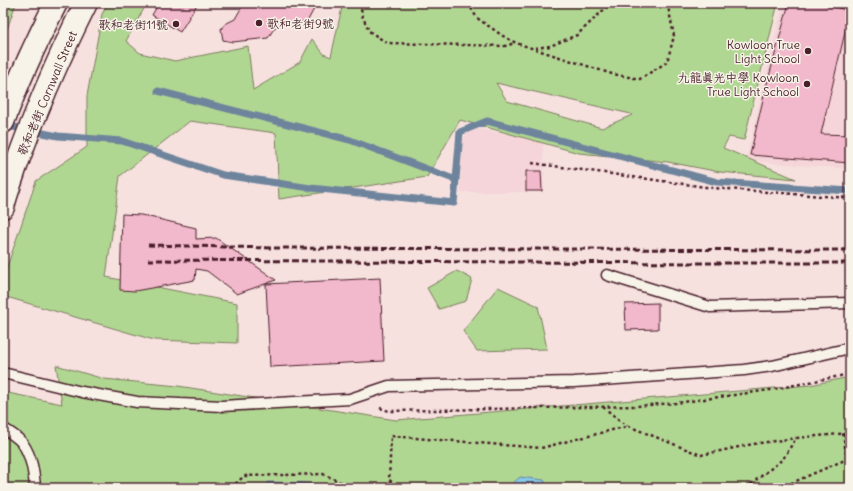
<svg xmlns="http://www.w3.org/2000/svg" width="853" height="491" viewBox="0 0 853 491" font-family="Delius,'LXGW WenKai TC',sans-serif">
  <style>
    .built { fill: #f5d5d9 }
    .green { fill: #b0d792; stroke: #7d7b5e; fill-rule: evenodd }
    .water { fill: #86c8e7; stroke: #6e849c }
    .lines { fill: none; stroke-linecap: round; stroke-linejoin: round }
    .stream { stroke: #6e849c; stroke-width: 7 }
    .building { fill: #f2b8cb; stroke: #4a1f2b }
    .service-casing { stroke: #4a1f2b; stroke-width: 13 }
    .secondary-casing { stroke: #4a1f2b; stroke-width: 25 }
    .path { stroke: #4a1f2b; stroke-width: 2.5; stroke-dasharray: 3 3; stroke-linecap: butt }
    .service { stroke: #f7f3e8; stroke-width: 10 }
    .secondary { stroke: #f7f3e8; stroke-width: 22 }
    .rail { stroke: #4a1f2b; stroke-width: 3; stroke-dasharray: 6 3; stroke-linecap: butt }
    .poi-dot { fill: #4a1f2b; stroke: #f7f3e8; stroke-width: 1.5 }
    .labels { text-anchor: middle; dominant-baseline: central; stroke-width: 3; stroke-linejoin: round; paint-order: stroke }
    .poi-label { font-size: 12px; fill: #4a1f2b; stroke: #f7f3e8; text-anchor: end }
    .street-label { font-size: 12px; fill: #4a1f2b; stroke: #f7f3e8 }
  </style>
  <rect width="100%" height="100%" fill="#f6e1df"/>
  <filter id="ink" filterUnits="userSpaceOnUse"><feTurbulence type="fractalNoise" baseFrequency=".025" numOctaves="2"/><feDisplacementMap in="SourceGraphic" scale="8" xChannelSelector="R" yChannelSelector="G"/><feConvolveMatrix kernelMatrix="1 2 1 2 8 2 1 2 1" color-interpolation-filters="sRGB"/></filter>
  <g filter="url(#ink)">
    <g class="built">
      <path d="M783,3H828L850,8V169L746,161Z"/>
      <path d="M474,128L543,141L544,192H461V144L468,130Z"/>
    </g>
    <g class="green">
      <path d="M3,3H16L3,41Z"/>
      <path d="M108,3H147L126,41L140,53L175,61L248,46L253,90L300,62L312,39L324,54L331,57L343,3H778L744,140L729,137L723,148L796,179L720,172L668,162L579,153L460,120L427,177L279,199L276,133L190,121L120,176L106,277L237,303V343L154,340L3,296V279L36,181L87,147V96L102,14ZM496,83L631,114L632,115L602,128L507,101Z"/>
      <path d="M457,271L472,279L466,301L439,309L427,288Z"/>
      <path d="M498,287L538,306L547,349L477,351L463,331Z"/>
      <path d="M56,365L104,379L178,386L396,420L810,385L850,377V488H3V392L62,404Z"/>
    </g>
    <g class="water">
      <path d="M520,477L544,480L548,488H507Z"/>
      <path d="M268,482L305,483L331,488H268Z"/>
    </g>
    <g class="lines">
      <g class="stream">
        <path d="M158,91L350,140L456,180"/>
        <path d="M3,125L58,136L122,141L223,175L311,188L454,203L460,132L487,121L717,182L850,191"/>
      </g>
    </g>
    <g class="building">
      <path d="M159,3H198L180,32L152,15Z"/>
      <path d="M244,3H256L257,7L268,3H313L314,9L307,22H296L275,27L268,38L233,42L223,40L221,29L225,24L235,19Z"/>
      <path d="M789,3H818L850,11L821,134L850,135V163L750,155L765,91Z"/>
      <path d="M526,171H541L542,191H526Z"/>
      <path d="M122,214L141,215L196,228V239L216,238L276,280L237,294L207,271L196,269L195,280L135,291L120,290Z"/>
      <path d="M380,278L384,361L270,367L266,284Z"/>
      <path d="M658,303V329L626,330L625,304Z"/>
    </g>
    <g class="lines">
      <defs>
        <g id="service">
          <path d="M607,275L710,307L850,303"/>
          <path d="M3,373L82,392L137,402L222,406L350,399L389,386L574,382L744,370L772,366L850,348"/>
          <path d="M3,428C10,433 18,437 23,444C32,457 34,473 35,488"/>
        </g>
        <g id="secondary">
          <path d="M3,122C18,81 36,42 56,3"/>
          <path d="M3,207C6,194 11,182 15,169C35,112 59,57 86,3"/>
        </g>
      </defs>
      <use href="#service" class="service-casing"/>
      <use href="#secondary" class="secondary-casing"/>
      <g class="path">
        <path d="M362,3L361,13L369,31L387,43L505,46L515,43"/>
        <path d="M468,3L477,18L503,36L516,43L612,74L640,79L667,62L674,36L669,11L663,3"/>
        <path d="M535,48L550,46L577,35L611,3"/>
        <path d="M532,163L713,188L850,198"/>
        <path d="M603,407L627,426"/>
        <path d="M380,408L389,411L636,406L676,403L770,390L850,374"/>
        <path d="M231,488L244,476L323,474L353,488"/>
        <path d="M402,488L389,480L391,436L541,448L628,426L701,455L753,444L796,438"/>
        <path d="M746,488L783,459L796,438L850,433"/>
        <path d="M780,488L847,459L843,433"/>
      </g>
      <use href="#service" class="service"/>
      <use href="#secondary" class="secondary"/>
      <g class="rail">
        <path d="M148,245L271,248L850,250"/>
        <path d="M148,260L700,263H850"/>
      </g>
    </g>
  </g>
  <g class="poi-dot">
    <circle cx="259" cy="23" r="4"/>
    <circle cx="176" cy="24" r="4"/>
    <circle cx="808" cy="51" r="4"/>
    <circle cx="807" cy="84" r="4"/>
  </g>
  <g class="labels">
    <g class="poi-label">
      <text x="267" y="23" text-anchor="start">歌和老街9號</text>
      <text x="168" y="24">歌和老街11號</text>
      <text x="800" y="44">Kowloon True<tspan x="800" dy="14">Light School</tspan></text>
      <text x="799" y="77">九龍真光中學 Kowloon<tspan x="799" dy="14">True Light School</tspan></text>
    </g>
    <g class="street-label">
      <text transform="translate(47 93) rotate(-67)">歌和老街 Cornwall Street</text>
    </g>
  </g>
  <rect width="853" height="491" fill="none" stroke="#f7f3e8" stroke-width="16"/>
  <rect x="8" y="8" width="837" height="475" fill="none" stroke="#4a1f2b" stroke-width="1.5" filter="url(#ink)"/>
</svg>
